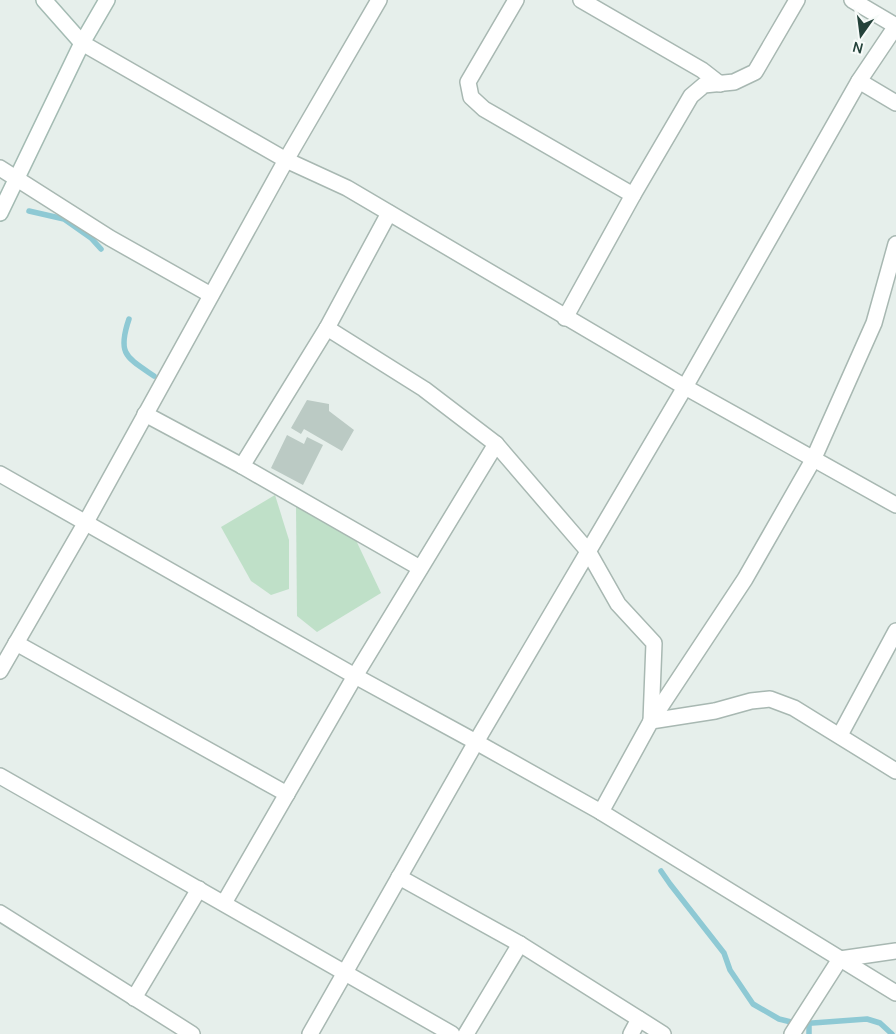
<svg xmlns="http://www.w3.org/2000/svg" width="896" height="1034" viewBox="0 0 896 1034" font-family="Manrope,sans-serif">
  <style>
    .green { fill: #bfe0c8 }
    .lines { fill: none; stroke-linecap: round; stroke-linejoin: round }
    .stream { stroke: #8ec9d4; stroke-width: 5.5 }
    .building { fill: #bbcac4 }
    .street-casing { stroke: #a8b8b2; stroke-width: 18 }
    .secondary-casing { stroke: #a4bbb3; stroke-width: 18 }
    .street { stroke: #fff; stroke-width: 15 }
    .secondary { stroke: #fff; stroke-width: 15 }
  </style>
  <rect width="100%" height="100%" fill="#e6efeb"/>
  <g class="green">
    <path d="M275,495L289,540V589L271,595L251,581L221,527Z"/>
    <path d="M296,504L353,534L381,593L317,632L297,616Z"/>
  </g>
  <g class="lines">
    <g class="stream">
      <path d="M29,211L64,219L91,238L101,249"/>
      <path d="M129,319C117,354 126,357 154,376"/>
      <path d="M661,871L670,884L724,953L730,970L753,1004L779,1019L799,1024L867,1019L880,1023L892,1034"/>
      <path d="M809,1023V1034"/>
    </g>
  </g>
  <g class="building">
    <path d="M307,400L329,404V411L354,430L342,451L304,429L301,434L291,428Z"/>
    <path d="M287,435L304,444L307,437L323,445L303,485L271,468Z"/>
  </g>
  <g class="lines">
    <defs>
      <g id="street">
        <path d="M516,0L468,82L471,97L484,109L633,195"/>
        <path d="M581,0L702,70L720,84"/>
        <path d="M852,0L896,26"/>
        <path d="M82,43L286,160L347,188L685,387L896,505"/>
        <path d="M859,81L896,103"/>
        <path d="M0,168L110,238L211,295"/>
        <path d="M565,318L633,195L691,96L704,85L734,82L755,72L797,0"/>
        <path d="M327,328L424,389L496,444L588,551L618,604L654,643L651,721"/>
        <path d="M145,414L242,466L420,568"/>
        <path d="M242,466L327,328L389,213"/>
        <path d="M0,474L355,676L476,742L601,812L896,993"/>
        <path d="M16,643L287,794"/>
        <path d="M0,671L86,522L286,160L379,0"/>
        <path d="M651,721L745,579L813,460L874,323L896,244"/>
        <path d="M840,735L896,631"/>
        <path d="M0,776L452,1034"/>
        <path d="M601,812L651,721L715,711L751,701L770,699L794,708L896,771"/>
        <path d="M399,877L520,944L663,1034"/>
        <path d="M224,903L355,676L496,444"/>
        <path d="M0,913L192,1034"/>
        <path d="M134,998L199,889"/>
        <path d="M310,1034L476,742L685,387L859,81L896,26"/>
        <path d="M466,1034L520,944"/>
        <path d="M631,1034L639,1019"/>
        <path d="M792,1034L840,959L896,951"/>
      </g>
      <g id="secondary">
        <path d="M44,0L82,43"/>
        <path d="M0,213L82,43L107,0"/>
      </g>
    </defs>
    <use href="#street" class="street-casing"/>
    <use href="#secondary" class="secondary-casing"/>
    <use href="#street" class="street"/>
    <use href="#secondary" class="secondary"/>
  </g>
  <g transform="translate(861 35) rotate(194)" stroke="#f7fbf9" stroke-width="4" paint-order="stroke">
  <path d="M0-4L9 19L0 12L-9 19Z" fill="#24423a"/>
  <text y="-8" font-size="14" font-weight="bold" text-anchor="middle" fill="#24423a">N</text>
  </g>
</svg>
